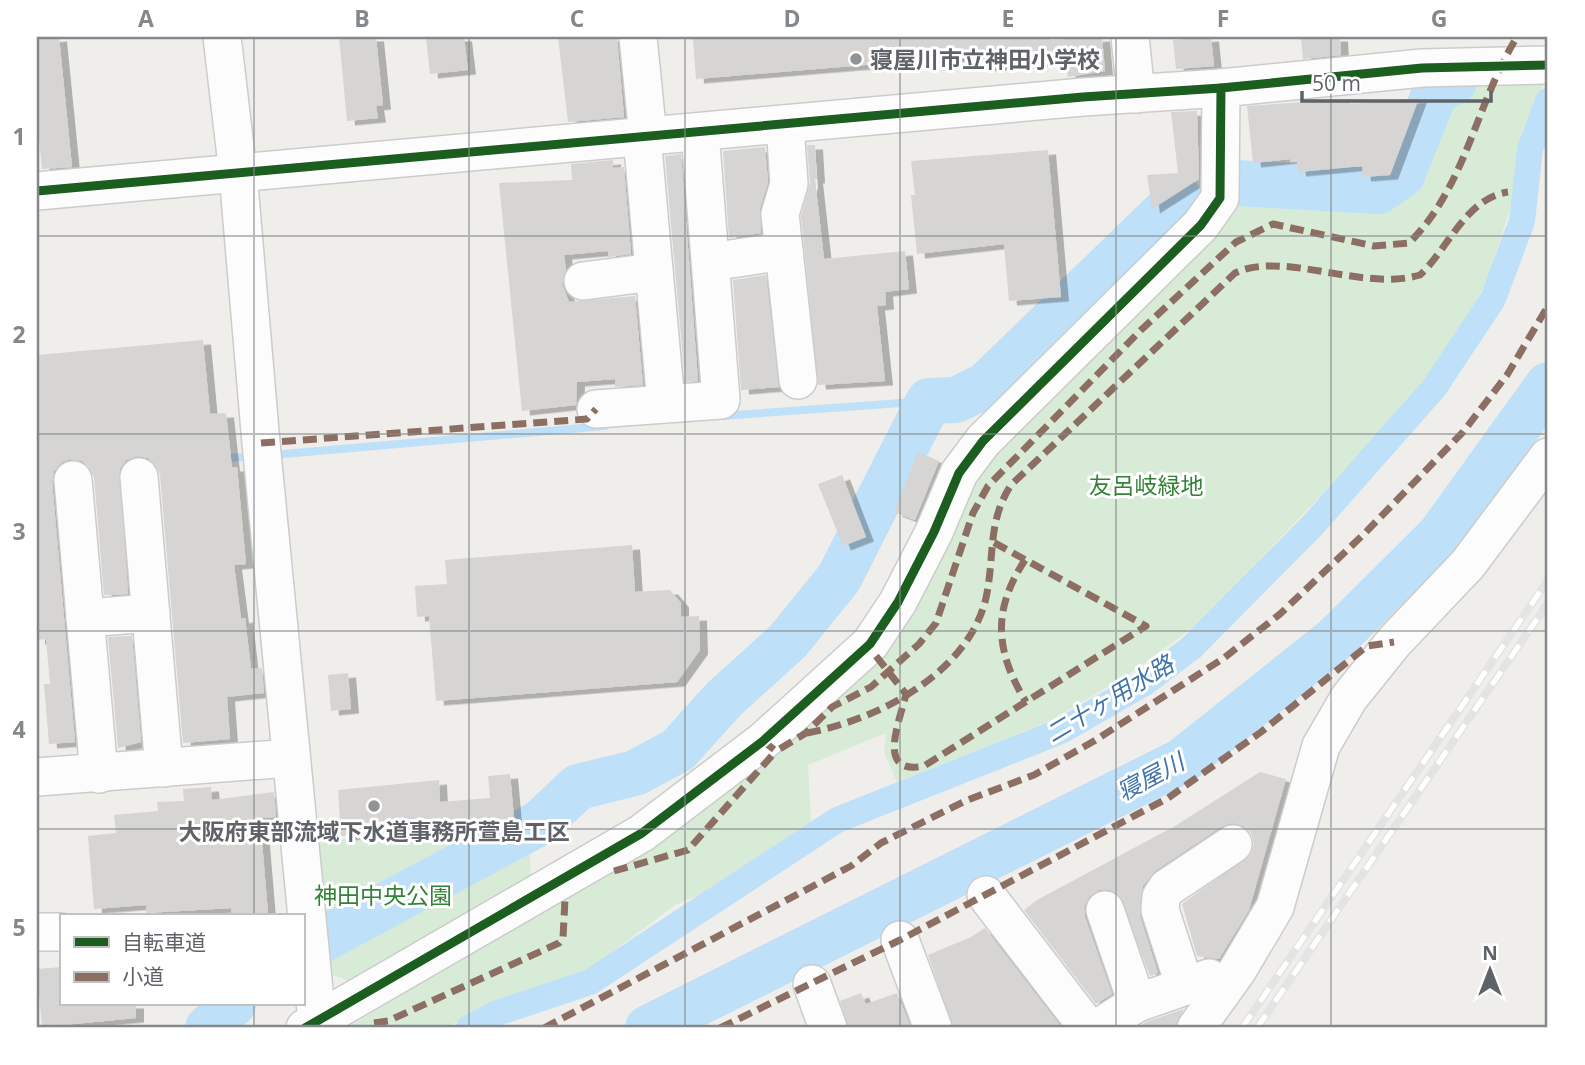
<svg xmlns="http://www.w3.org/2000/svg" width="1585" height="1065" viewBox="0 0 1585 1065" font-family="'Open Sans','Noto Sans JP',sans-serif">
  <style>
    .green { fill: #d8ebd6 }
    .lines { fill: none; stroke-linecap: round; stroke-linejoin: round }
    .stream { stroke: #bfe0f9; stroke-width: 8 }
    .canal { stroke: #bfe0f9; stroke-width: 26 }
    .river { stroke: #bfe0f9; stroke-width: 46 }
    .building { fill: #d6d5d3; filter: url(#shadow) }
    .minor-casing { stroke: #cbcccc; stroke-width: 40 }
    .minor { stroke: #fdfcfc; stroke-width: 37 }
    .rail-casing { stroke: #e4e4e4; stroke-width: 8 }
    .rail { stroke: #fff; stroke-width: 5; stroke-dasharray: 16; stroke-linecap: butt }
    .quiet { stroke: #8d6e63; stroke-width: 7; stroke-dasharray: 14 7; stroke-linecap: butt }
    .cycleway-casing { stroke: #fff; stroke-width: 13 }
    .cycleway { stroke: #1b5e20; stroke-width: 9 }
    .grid { fill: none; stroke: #84888a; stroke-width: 2; stroke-opacity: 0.55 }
    .poi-dot { fill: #919496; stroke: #fff; stroke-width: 2.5 }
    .labels { text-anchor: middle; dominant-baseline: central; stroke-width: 6; stroke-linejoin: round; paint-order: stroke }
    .poi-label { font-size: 23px; font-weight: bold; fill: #5f6368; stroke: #fff; text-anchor: start }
    .park-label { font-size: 23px; fill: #348238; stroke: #fff }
    .water-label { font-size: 24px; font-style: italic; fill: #4174aa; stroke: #fff }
    .neatline { fill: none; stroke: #84888a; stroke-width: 2.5 }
    .grid-label { font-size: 23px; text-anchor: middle; font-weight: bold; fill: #84888a }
  </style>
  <defs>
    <filter id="shadow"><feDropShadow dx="8" dy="4.5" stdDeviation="0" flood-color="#0004"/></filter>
  </defs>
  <rect width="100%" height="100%" fill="#efeeea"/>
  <g class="green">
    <path d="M1545,81L1522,131L1510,209L1489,275L1458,339L1410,401L1203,620L1128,675L1050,721L897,782L884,752L886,733L808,765L811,822L728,883L675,905L601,960L590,972L486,1006L446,1028H347L556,901L798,727L962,487L1237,187L1262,184L1379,193L1404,177L1437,93L1455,84Z"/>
    <path d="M528,825L531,876L350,982L331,974L319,841Z"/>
  </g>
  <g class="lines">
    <g class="stream">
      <path d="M722,416L929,401"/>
      <path d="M272,455L605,426"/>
      <path d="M220,459L252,456"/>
      <path d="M81,472L165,464"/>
    </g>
    <path class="canal" d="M469,1028L497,1013L590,982L837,820L1061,731L1146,682L1191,648L1312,526L1434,388L1493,299L1522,221L1530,149L1548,101"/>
    <g class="river">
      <path d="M1237,183L1378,191L1402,175L1435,92L1454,82"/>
      <path d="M303,950L541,822L578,787L635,773L678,750L724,699L788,641L839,578L929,401L956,400L986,385L1179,198"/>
      <path d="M208,1028L233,1004"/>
      <path d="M648,1028L1182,761L1334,640L1440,535L1548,385"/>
    </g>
  </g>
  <g class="building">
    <path d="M59,37L72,167L42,169L37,116V39Z"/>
    <path d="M339,37H376L383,105L376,106L378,118L347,121Z"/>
    <path d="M426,37H464L468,70L430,74Z"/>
    <path d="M558,37H617L624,117L568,122Z"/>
    <path d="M725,37H1049L1050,40L1102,37L1105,71L1068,77L1066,60L987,67L986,55L696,79L693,39Z"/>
    <path d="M1211,37L1214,66L1176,69L1173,40Z"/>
    <path d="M1301,37H1340L1341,55L1303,59Z"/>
    <path d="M1419,98L1390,175L1363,177L1362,166L1298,172L1297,162H1290V159L1253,163L1247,106L1350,99V104Z"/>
    <path d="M1197,111L1199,179L1152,209L1147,175L1178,173L1171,112Z"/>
    <path d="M807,145H815L817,179H815L824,259L905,251L909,289L885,292L886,305L877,306L885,381L818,385L801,216L810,183Z"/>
    <path d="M765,147L768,182L760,208L761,233L729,238L723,151Z"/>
    <path d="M1048,150L1061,297L1009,301L1004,244L917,254L911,195H915L911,161Z"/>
    <path d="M681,154L698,381L685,382L665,156Z"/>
    <path d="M613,160V168L624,167L631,254L608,257V251L564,255L566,270L562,284L569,302L635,296L643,385L615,387V379L577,382L576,405L522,411L499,183L572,180L571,164Z"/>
    <path d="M766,275L779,387L741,390L733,280Z"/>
    <path d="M203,340L210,414L226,413L232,467H237L246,564L234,565L241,619L245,618L251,669L262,668L264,693L227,697L230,739L183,743L160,475L157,466L148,458L138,456L126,460L120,469L128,594L104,595L94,477L91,469L82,461L70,459L62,462L54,471L52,482L75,742L49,744L44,684H50L46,639L37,640V355Z"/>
    <path d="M918,452L939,461L915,520L894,512Z"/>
    <path d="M842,475L866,537L843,546L818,484Z"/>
    <path d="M632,545L635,592L670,590L681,603V617L699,616L700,650L677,682L436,701L429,616L417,617L415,586L447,584L445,560Z"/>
    <path d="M132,636L141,742L118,748L108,637Z"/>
    <path d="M348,673L351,709L331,711L328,675Z"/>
    <path d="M1260,772L1286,779L1249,910L1219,959L1197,956L1182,904L1251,854L1254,843L1251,833L1243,826L1232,823L1221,827L1155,871L1143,886L1140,916L1158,973L1150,976L1119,895L1110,890H1099L1089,897L1084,907L1085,917L1112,994L1096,1004L1024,910L1037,900L1175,826Z"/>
    <path d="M510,774L514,818L446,825L447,829L341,836L338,790L439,780L440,802L490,798L488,776Z"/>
    <path d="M211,787L212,800L274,792L276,817L260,818L268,913L231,915V908L146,913V905L94,909L88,836L116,833L114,815L158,811L157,802L184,801L183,789Z"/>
    <path d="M985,928L1062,1028H953L928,955L971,937Z"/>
    <path d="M61,967V1004H136V1018L42,1027L37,969Z"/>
    <path d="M861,993L866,1004L897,993L911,1028H848L840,1001Z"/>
    <path d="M1184,1009L1175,1028H1137L1146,1022Z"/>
  </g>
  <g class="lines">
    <defs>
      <g id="minor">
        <path d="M222,37L238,173L261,443L317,1021"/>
        <path d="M638,37L648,137"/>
        <path d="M1130,37L1136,94"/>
        <path d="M785,124L789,184L780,214L798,380"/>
        <path d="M642,137L666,403"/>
        <path d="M37,191L1083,97L1221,88"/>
        <path d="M711,262L784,251"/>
        <path d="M583,281L654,272"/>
        <path d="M596,409L721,400L700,132"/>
        <path d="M139,477L164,768"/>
        <path d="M73,480L99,774"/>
        <path d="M85,618L151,613"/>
        <path d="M37,777L290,758"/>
        <path d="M986,895L1088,1028"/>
        <path d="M1105,910L1137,1003"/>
        <path d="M37,932H61"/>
        <path d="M900,940L933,1028"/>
        <path d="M812,984L828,1028"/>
        <path d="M1184,984L1160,910L1161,897L1167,888L1233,844"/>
        <path d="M305,1028L642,833L763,741L870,644L898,602L934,532L959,473L983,441L1201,225L1220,198L1221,88L1422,68L1548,65"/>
        <path d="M1098,1028L1137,1003L1209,978"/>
        <path d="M1196,1028L1237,971L1275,907L1321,746L1349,698L1394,642L1468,564L1548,457"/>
      </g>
    </defs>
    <use href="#minor" class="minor-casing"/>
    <use href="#minor" class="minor"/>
    <defs>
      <g id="rail">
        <path d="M1242,1028L1548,580"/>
        <path d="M1257,1028L1548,603"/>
      </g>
    </defs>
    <use href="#rail" class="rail-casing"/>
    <use href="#rail" class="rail"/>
    <g class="quiet">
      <path d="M261,443L587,419L596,409"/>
      <path d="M1025,560C992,610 995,651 1026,702"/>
      <path d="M876,656L906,694C900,721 875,776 924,766L1146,626L993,542"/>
      <path d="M807,733C877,720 968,674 986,598C995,556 987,522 1011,485L1235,273C1284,250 1362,292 1420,275C1448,249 1466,198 1508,192"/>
      <path d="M763,741L776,751L806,733L832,707L871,687L919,644L936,623L973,513L988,486L1141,330L1236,242L1273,224L1374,246L1409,243C1466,187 1476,103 1517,37"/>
      <path d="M614,871L688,850L776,751"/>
      <path d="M374,1023L388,1021L559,943L563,938L565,899"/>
      <path d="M544,1028L851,866L881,843L965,801L1034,775L1094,741L1224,658L1280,614L1365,533L1463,432L1507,375L1548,306"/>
      <path d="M720,1028L900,940L1168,798L1261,732L1367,646L1394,642"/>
    </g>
    <defs>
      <g id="cycleway">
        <path d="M37,191L1083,97L1221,88"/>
        <path d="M305,1028L642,833L763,741L870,644L898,602L934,532L959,473L983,441L1201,225L1220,198L1221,88L1422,68L1548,65"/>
      </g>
    </defs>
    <use href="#cycleway" class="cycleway-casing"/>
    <use href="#cycleway" class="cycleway"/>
  </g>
  <path class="grid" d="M254,37V916M469,37V1028M685,37V1028M900,37V1028M1116,37V1028M1331,37V1028M37,236H1548M37,434H1548M37,631H1548M37,829H1548M254,1004V1028"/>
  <g class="poi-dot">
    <circle cx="856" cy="59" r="7"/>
    <circle cx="374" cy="806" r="7"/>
  </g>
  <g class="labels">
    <g class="poi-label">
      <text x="870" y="59">寝屋川市立神田小学校</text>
      <text x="374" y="831" text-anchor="middle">大阪府東部流域下水道事務所萱島工区</text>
    </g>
    <g class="park-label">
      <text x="1146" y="485">友呂岐緑地</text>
      <text x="383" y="895">神田中央公園</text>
    </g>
    <g class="water-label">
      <text transform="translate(1109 698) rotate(-31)">二十ヶ用水路</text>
      <text transform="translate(1150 776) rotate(-28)">寝屋川</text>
    </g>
  </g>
  <rect width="1585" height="1065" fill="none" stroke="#ffffff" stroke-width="77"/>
  <rect x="60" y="914" width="245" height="91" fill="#ffffff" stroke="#bfc1c3" stroke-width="2"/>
  <rect x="74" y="937" width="35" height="10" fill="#1b5e20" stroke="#bfc1c3" stroke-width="2"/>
  <text x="122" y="950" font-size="21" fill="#5f6368">自転車道</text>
  <rect x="74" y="972" width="35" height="10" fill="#8d6e63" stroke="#bfc1c3" stroke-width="2"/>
  <text x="122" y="984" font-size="21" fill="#5f6368">小道</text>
  <g transform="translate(1490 970)" stroke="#ffffff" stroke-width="5" paint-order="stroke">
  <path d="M0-5L12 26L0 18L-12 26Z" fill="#5f6368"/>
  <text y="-10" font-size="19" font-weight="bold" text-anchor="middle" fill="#5f6368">N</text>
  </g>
  <path d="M1302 91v10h189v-10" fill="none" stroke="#5f6368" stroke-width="3.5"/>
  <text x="1312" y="91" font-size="21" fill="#5f6368" stroke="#ffffff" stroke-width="5" paint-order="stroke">50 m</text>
  <rect x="38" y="38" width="1508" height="988" class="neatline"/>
  <g class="grid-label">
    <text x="146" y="27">A</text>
    <text x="362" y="27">B</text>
    <text x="577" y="27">C</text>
    <text x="792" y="27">D</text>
    <text x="1008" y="27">E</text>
    <text x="1223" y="27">F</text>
    <text x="1439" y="27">G</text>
    <text x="19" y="145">1</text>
    <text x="19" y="343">2</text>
    <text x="19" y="540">3</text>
    <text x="19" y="738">4</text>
    <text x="19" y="936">5</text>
  </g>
</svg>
